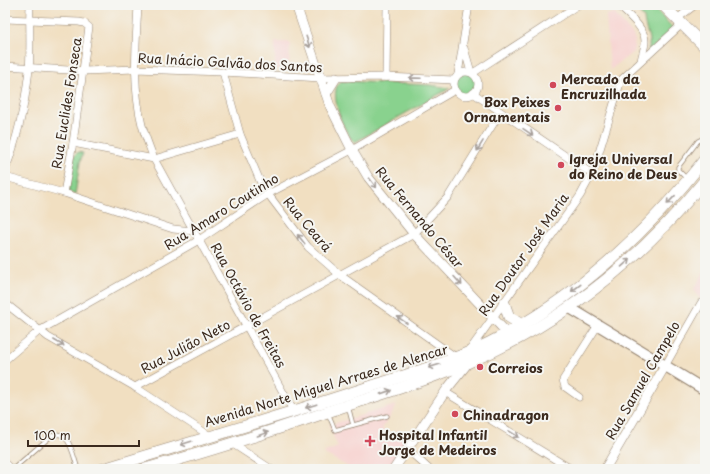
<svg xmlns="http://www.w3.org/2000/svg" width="710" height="474" viewBox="0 0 710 474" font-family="'Playpen Sans',sans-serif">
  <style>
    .built { fill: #f7d0cd }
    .green { fill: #89d28e; stroke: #627e56 }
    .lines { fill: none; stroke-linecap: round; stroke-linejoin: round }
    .service-casing { stroke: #968470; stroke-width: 5 }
    .minor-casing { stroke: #968470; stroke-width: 8 }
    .tertiary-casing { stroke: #968470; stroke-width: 10 }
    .secondary-casing { stroke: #968470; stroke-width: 12 }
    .primary-casing { stroke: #968470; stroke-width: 12 }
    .service { stroke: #fff; stroke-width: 3.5 }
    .minor { stroke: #fff; stroke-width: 7 }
    .tertiary { stroke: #fff; stroke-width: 9 }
    .secondary { stroke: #fff; stroke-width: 10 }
    .primary { stroke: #fff; stroke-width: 11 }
    .oneway { stroke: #a79f9a }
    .poi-dot { fill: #d1495b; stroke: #f6f6f2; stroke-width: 1.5 }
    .labels { text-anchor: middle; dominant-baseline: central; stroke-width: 4; stroke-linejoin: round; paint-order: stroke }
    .street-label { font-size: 13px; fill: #3b2a1e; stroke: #f6f6f2 }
    .poi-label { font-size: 13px; font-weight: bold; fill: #3b2a1e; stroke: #f6f6f2; text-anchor: start }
  </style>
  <rect width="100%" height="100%" fill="#f6f6f2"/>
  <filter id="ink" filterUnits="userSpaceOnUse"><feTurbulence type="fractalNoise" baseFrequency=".025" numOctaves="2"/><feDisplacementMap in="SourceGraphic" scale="8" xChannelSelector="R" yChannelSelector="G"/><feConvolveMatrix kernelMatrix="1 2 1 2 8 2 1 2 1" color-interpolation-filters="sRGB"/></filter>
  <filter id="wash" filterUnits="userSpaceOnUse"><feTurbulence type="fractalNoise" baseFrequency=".012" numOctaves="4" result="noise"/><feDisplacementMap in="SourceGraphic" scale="16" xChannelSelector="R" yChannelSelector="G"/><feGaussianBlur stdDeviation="0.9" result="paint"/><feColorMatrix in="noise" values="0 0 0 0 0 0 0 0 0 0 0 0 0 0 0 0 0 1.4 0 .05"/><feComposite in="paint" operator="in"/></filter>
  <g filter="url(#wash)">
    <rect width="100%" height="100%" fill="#f1dfc1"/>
    <g class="built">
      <path d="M614,13L633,35L635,41L633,52L610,70L606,15Z"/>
      <path d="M275,42H290L289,69H275Z"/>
      <path d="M705,270V307L694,289Z"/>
      <path d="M396,405V407L382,429L393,434L395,430L410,435L387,469H352L323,453L338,447L329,425Z"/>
    </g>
    <g class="green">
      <path d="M631,5H651L674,29L648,52C652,37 645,32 644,18Z"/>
      <circle cx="466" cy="84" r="12"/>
      <path d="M341,81L430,85L450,88L355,142C345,137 326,90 341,81Z"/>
      <path d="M78,152L83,153L80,162L75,195L69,192L74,156Z"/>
    </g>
  </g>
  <g filter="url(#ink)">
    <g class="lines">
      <defs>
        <g id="service">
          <path d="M686,178L678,170V167L698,141L702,139L705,141"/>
          <path d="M348,406L353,425"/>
          <path d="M328,413L335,430L387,416"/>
          <path d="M369,468L371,469"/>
          <path d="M13,469L50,437C69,425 73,456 78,469"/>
        </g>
        <g id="minor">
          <path d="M138,5C136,45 132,85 142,125C145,136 150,148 154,159L294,412"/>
          <path d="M280,5H296"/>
          <path d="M618,5C627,14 645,28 645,41C645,48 642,54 641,61"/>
          <path d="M682,15L695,5"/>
          <path d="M5,19L79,22L84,23L89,27L73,143L64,193"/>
          <path d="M464,48L471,72"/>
          <path d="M5,66L84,71L135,69L223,72L320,78L386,77L454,80"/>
          <circle cx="466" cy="84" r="12"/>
          <path d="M223,72L240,134L260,181L268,194L308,247L340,275L457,358"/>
          <path d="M473,73L578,5"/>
          <path d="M458,74L469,5"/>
          <path d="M386,77L387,5"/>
          <path d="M473,93L592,174"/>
          <path d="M73,143L154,159L240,134"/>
          <path d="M5,170C18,138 25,104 29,70C31,49 29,26 30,5"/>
          <path d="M5,177L64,193L173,229L193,231"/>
          <path d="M5,303L48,337L135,387L210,436"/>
          <path d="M469,351L580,196L592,174L597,159L621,80L682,24"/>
          <path d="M5,360L39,331L199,240L268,194L352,150L455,90"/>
          <path d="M665,366L701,303"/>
          <path d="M135,387L414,234L448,197L500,113"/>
          <path d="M445,392L571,469"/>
          <path d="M579,397L565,387L563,380L598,325"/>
          <path d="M233,444L271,469"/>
          <path d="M407,449L429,469"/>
        </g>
        <g id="tertiary">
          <path d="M296,5L330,106L352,150L368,177L414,234L511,337"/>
          <path d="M326,94L336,78"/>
          <path d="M5,465L9,469"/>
          <path d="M394,469L447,389L468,363"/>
          <path d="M605,469L665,366"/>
        </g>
        <path id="secondary" d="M570,308L705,390"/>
        <g id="primary">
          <path d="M663,5L705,47"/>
          <path d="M504,303L509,317L522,325"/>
          <path d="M103,469C191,442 279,417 366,388C412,373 459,360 502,336C582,293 649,230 705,159"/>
          <path d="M145,469C211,451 275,430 339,408C382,394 426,381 467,363C561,324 641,259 705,180"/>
        </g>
      </defs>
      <use href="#service" class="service-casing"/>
      <use href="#minor" class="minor-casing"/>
      <use href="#tertiary" class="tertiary-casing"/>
      <use href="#secondary" class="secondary-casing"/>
      <use href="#primary" class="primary-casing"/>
      <use href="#service" class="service"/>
      <use href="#minor" class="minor"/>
      <use href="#tertiary" class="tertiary"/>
      <use href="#secondary" class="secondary"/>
      <use href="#primary" class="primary"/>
    </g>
    <defs><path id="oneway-shaft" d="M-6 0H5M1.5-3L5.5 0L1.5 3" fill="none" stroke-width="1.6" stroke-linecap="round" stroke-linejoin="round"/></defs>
    <g class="oneway">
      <use href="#oneway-shaft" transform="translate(308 42) rotate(72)"/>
      <use href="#oneway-shaft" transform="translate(415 78) rotate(-178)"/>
      <use href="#oneway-shaft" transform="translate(528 132) rotate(34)"/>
      <use href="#oneway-shaft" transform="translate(480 146) rotate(121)"/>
      <use href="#oneway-shaft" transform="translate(373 183) rotate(53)"/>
      <use href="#oneway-shaft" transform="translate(671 200) rotate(133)"/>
      <use href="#oneway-shaft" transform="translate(301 239) rotate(-129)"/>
      <use href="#oneway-shaft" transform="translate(626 263) rotate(-41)"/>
      <use href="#oneway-shaft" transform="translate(458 281) rotate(48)"/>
      <use href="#oneway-shaft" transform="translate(576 288) rotate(143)"/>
      <use href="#oneway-shaft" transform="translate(402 320) rotate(-145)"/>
      <use href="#oneway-shaft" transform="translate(59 343) rotate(30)"/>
      <use href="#oneway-shaft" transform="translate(434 366) rotate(162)"/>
      <use href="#oneway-shaft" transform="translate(386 392) rotate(-19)"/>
      <use href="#oneway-shaft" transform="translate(311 406) rotate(162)"/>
      <use href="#oneway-shaft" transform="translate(263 434) rotate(-19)"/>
      <use href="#oneway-shaft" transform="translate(514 434) rotate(32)"/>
      <use href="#oneway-shaft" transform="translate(186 443) rotate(163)"/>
    </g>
  </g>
  <g class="poi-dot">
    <circle cx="553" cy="85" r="4"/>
    <circle cx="558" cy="108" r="4"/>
    <circle cx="561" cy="165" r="4"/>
    <circle cx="480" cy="367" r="4"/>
    <circle cx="455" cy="414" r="4"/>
    <path d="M368 435h4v4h4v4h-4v4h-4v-4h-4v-4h4z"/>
  </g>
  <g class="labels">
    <g class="street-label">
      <text transform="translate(230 62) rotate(3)">Rua Inácio Galvão dos Santos</text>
      <text transform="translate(66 103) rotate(-81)">Rua Euclides Fonseca</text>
      <text transform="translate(221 211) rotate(-32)">Rua Amaro Coutinho</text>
      <text transform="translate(420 217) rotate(50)">Rua Fernando César</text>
      <text transform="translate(308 224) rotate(50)">Rua Ceará</text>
      <text transform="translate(523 254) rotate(-55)">Rua Doutor José Maria</text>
      <text transform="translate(249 305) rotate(61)">Rua Octávio de Freitas</text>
      <text transform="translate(185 346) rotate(-28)">Rua Julião Neto</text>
      <text transform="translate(642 380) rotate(-60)">Rua Samuel Campelo</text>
      <text transform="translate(326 385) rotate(-17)">Avenida Norte Miguel Arraes de Alencar</text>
    </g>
    <g class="poi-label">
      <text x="561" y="78">Mercado da<tspan x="561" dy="15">Encruzilhada</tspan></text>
      <text x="550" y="101" text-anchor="end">Box Peixes<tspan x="550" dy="15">Ornamentais</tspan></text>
      <text x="569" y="158">Igreja Universal<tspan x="569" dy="15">do Reino de Deus</tspan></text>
      <text x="488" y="367">Correios</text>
      <text x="463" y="414">Chinadragon</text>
      <text x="379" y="434">Hospital Infantil<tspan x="379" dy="15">Jorge de Medeiros</tspan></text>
    </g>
  </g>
  <rect width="710" height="474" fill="none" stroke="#f6f6f2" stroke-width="20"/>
  <path d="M28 440v6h111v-6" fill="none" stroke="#3b2a1e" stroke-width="2"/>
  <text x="34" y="440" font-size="12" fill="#3b2a1e" stroke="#f6f6f2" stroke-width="3" paint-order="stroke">100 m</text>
</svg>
